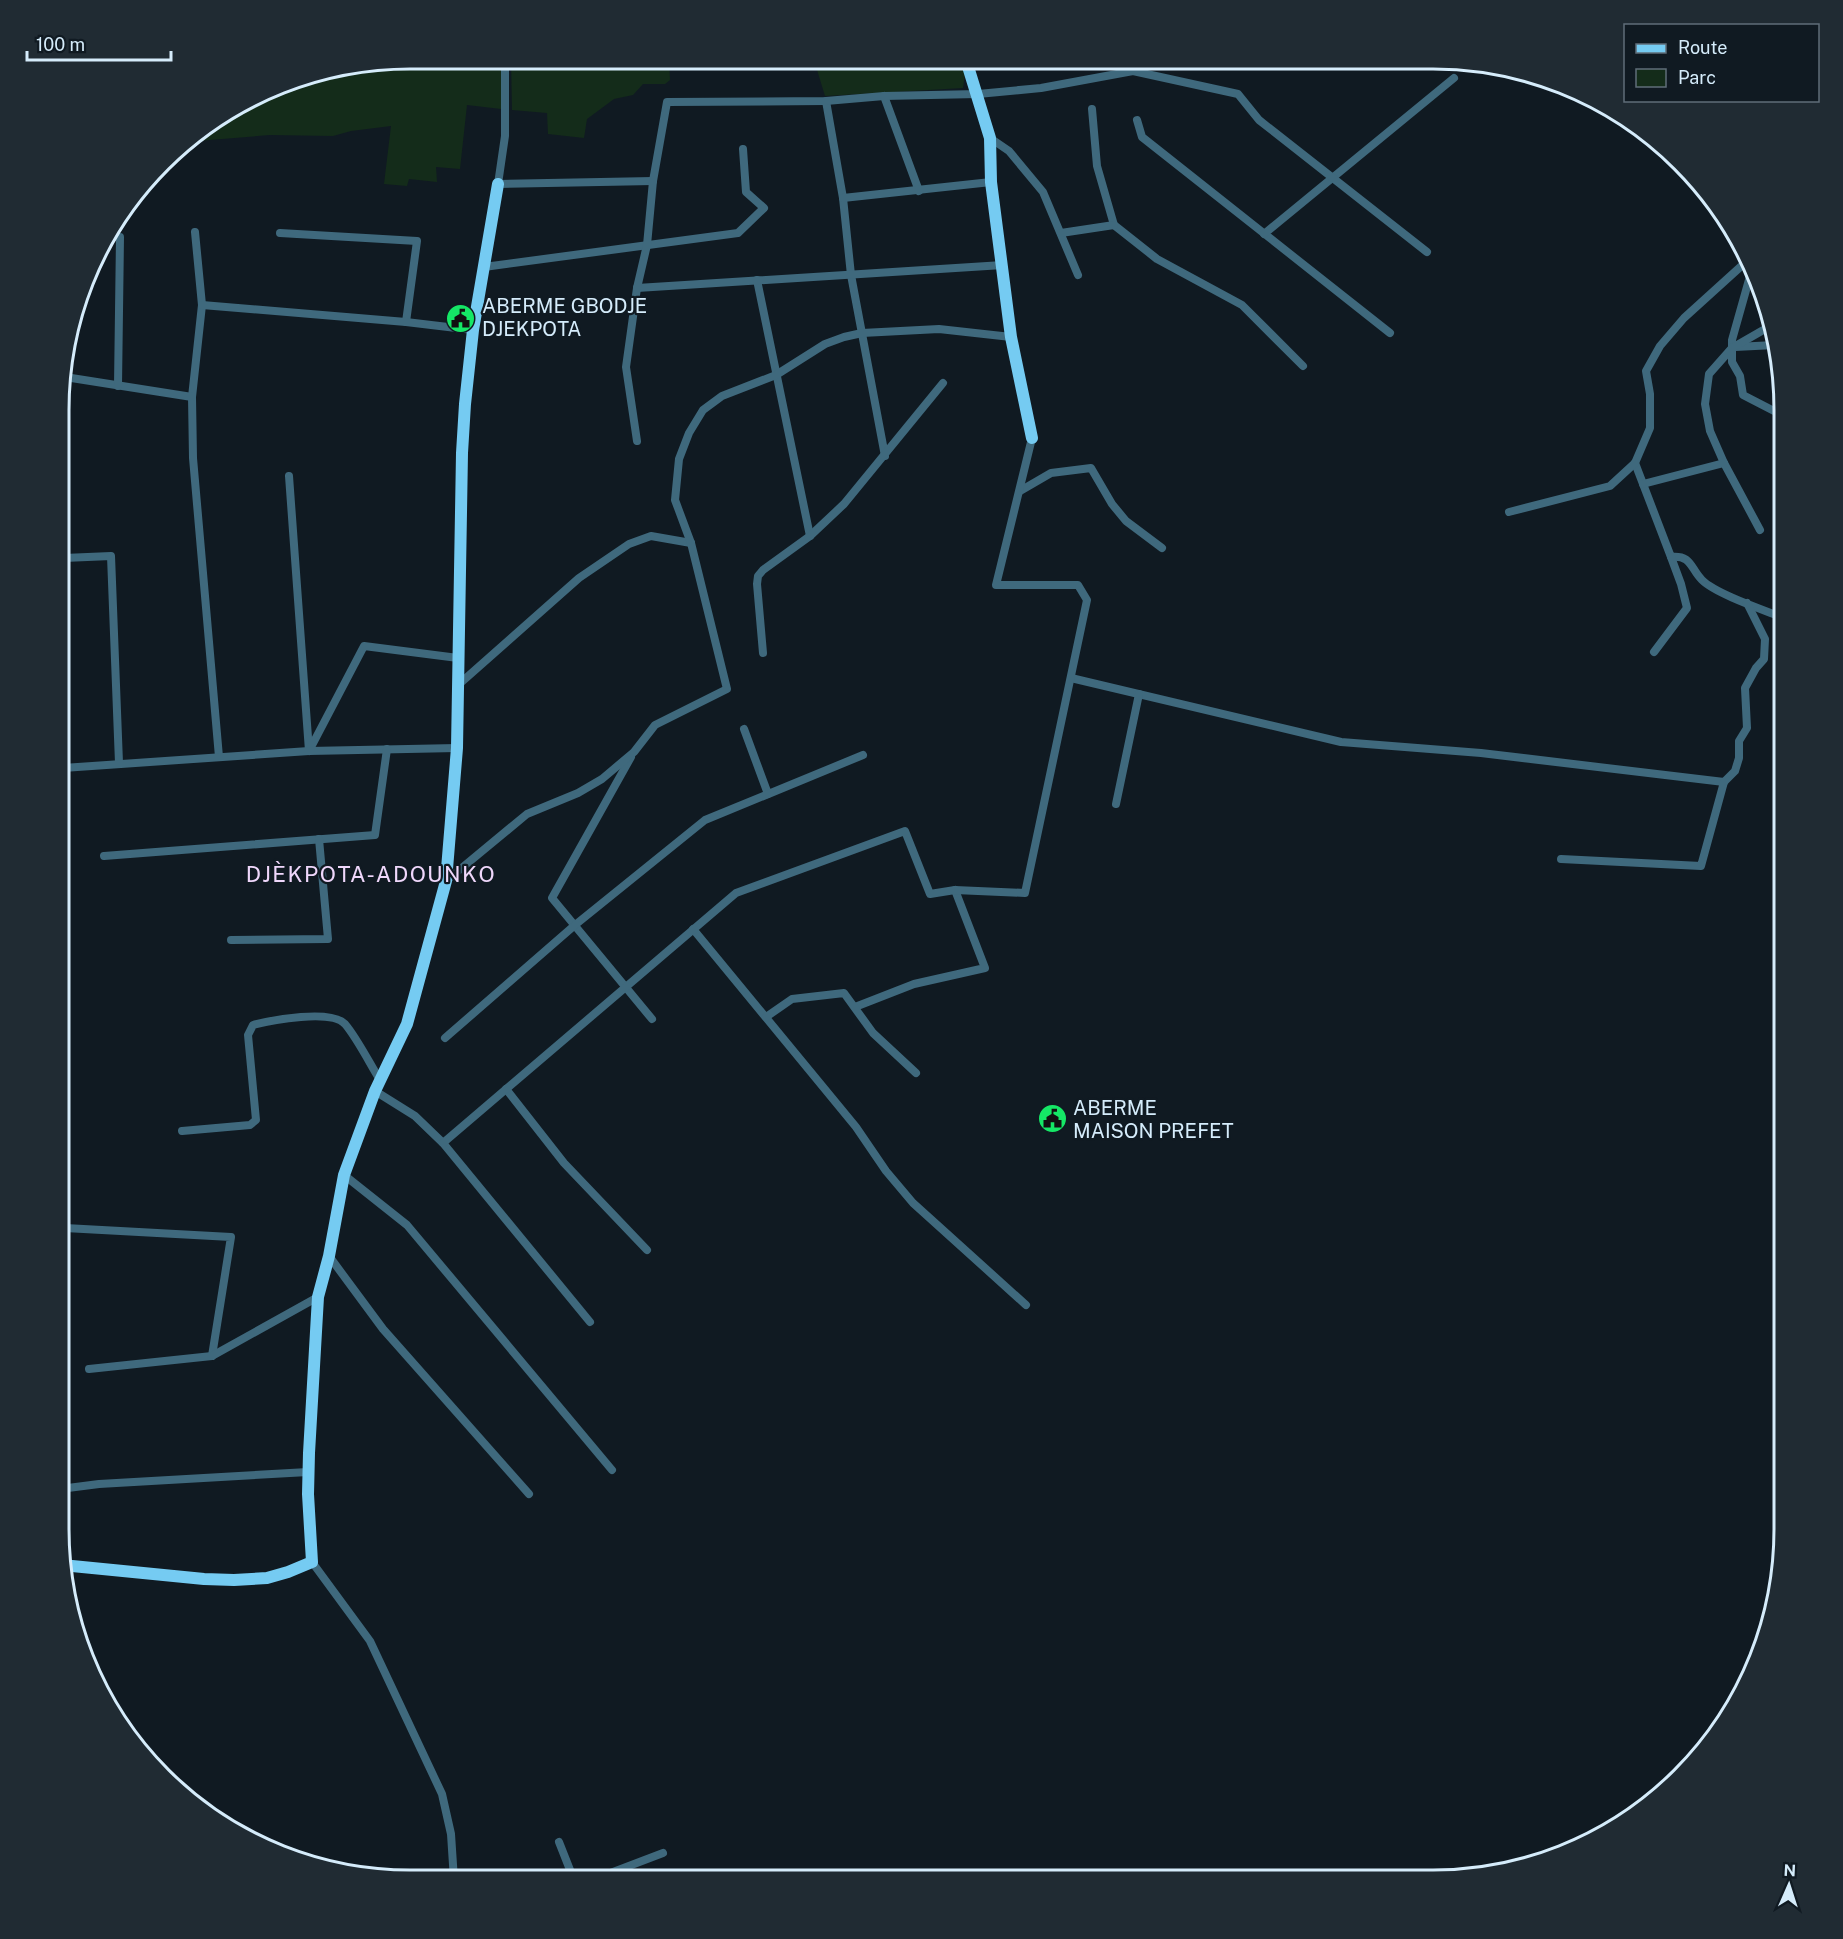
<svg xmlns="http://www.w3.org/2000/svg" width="1843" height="1939" viewBox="0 0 1843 1939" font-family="'Public Sans',sans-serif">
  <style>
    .green { fill: #142c1a }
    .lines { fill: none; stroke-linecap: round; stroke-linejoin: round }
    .street { stroke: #3f697d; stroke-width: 8 }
    .secondary { stroke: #75cbf2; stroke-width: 12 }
    .labels { text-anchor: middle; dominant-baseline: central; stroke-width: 4.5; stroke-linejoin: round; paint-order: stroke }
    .poi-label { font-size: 20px; fill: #d5ecfb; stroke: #101a22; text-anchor: start }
    .quarter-label { font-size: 22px; letter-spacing: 1.5px; fill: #efd7fb; stroke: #101a22 }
    .rim { fill: none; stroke: #d5ecfb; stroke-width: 3 }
  </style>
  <rect width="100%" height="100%" fill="#101a22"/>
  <g class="green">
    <path d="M410,59H501V109L467,105L460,169L436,167L437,182L409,179L407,186L384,184L391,126L351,131L333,136L270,135L185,142L297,77Z"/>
    <path d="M511,59H669L670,80L665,84H643L633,95L614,99L587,119L584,138L548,134L547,113L512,110Z"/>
    <path d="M814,60H960L965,74L963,88L825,96Z"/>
  </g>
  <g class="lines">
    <g class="street">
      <path d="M505,59V136L498,184L653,181"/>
      <path d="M884,96L919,191"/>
      <path d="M826,101L843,198L851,275L885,456"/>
      <path d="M1092,109L1097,166L1114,225L1157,259L1242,305L1303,366"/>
      <path d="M1137,120L1142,137L1390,333"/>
      <path d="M990,138L1009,151L1043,192L1078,275"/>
      <path d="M843,198L991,182"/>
      <path d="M195,232L202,305L192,397L193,458L219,757"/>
      <path d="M280,233L417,241L406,322"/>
      <path d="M1061,233L1114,225"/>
      <path d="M1264,234L1454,78"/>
      <path d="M484,267L738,233L764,208L746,192L743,149"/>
      <path d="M1752,269L1732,340V362L1740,376L1743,395L1774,411L1784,407"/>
      <path d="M757,280L810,536"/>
      <path d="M637,288L1003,265"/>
      <path d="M202,305L406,322L473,330"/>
      <path d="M1735,347L1775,345"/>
      <path d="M65,377L192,397"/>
      <path d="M118,386L120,237"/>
      <path d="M637,441L626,367L637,288L647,245L653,181L667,102L826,101L884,96L978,94L1041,88L1133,71L1238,94L1259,120L1427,252"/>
      <path d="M1635,463L1671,557C1692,555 1690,568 1702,580C1716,594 1764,610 1784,618"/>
      <path d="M289,476L309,751"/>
      <path d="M1643,484L1724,463"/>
      <path d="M1020,491L1051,473L1091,468L1112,504L1126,521L1162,548"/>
      <path d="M1509,512L1610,486L1635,463L1650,428V394L1646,371L1660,346L1684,318L1748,260"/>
      <path d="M1760,530L1724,463L1710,431L1705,404L1709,374L1732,348L1772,325"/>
      <path d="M64,558L111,556L119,763"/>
      <path d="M1654,652L1687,608L1681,584L1671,557"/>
      <path d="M763,653L757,584L758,576L763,570L810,536L844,504L943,383"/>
      <path d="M1071,678L1341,742L1481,753L1724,782"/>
      <path d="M457,686L579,578L629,544L651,536L691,543"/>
      <path d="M744,729L768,794"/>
      <path d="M309,751L364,646L458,658"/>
      <path d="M631,757L552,898L652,1019"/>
      <path d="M63,768L309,751L457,748"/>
      <path d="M1116,804L1139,694"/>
      <path d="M104,856L375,835L387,749"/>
      <path d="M1561,859L1701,866L1724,782L1735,771L1739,758V741L1747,728L1745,688L1756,668L1764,659L1765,639L1747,603"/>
      <path d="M446,881L527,814L578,793L602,779L634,752L655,725L727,689L691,543L675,500L679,459L689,433L703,410L722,396L776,375L825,344L844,337L862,333L939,329L1011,337"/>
      <path d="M693,929L856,1127L886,1171L913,1203L1026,1305"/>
      <path d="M231,940L328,939L319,839"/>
      <path d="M855,1007L914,984L985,968L955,890"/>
      <path d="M766,1017L792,999L844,993L873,1033L916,1073"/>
      <path d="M445,1038L575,925L705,820L863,755"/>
      <path d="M506,1089L564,1163L647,1250"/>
      <path d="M375,1091L415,1116L443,1143L590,1322"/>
      <path d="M182,1131L250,1125L256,1120L248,1035L253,1025C272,1020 331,1009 345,1024C357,1038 370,1064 380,1080"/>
      <path d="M443,1143L736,893L905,831L930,894L955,890L1025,893L1087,600L1078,585H996L1032,438"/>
      <path d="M344,1175L407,1225L612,1470"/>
      <path d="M65,1228L231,1237L212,1356"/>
      <path d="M329,1256L383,1329L529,1494"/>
      <path d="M89,1369L212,1356L318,1297"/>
      <path d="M60,1489L99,1484L308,1472"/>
      <path d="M312,1562L370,1641L442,1794L451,1834L454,1880"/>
      <path d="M559,1842L574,1880"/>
      <path d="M592,1880L663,1853"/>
    </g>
    <g class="secondary">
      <path d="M966,60L990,138L991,182L1011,337L1032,438"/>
      <path d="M62,1565L204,1579L234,1580L267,1578L288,1572L312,1562L308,1494L309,1453L318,1297L329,1256L344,1175L375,1091L407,1024L446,881L457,748L462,453L465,404L473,330L498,184"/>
    </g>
  </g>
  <defs>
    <symbol id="civic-disc" viewBox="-11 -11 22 22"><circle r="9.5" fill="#15e766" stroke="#101a22"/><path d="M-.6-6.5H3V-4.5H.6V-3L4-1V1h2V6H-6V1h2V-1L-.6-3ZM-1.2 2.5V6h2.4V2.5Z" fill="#111"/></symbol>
  </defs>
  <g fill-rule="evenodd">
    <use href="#civic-disc" x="444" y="302" width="33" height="33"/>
    <use href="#civic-disc" x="1036" y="1102" width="33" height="33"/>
  </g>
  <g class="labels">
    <g class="poi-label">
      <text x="482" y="306">ABERME GBODJE<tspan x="482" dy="23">DJEKPOTA</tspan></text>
      <text x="1073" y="1108">ABERME<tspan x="1073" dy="23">MAISON PREFET</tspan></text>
    </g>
    <g class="quarter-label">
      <text x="371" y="874">DJÈKPOTA-ADOUNKO</text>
    </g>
  </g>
  <path d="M0 0H1843V1939H0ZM410 69H1433A341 341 0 0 1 1774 410V1529A341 341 0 0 1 1433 1870H410A341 341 0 0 1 69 1529V410A341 341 0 0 1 410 69Z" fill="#202b33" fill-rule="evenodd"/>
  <path class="rim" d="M410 69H1433A341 341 0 0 1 1774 410V1529A341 341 0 0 1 1433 1870H410A341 341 0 0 1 69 1529V410A341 341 0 0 1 410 69Z"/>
  <rect x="1624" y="24" width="195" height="78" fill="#101a22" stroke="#5f6e79" stroke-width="1.5"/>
  <rect x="1636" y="44" width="30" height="9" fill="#75cbf2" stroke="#5f6e79" stroke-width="1.5"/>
  <text x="1678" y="54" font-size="18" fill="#d5ecfb">Route</text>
  <rect x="1636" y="69" width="30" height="18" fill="#142c1a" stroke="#5f6e79" stroke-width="1.5"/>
  <text x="1678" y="84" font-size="18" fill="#d5ecfb">Parc</text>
  <g transform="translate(1789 1885) rotate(3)" stroke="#101a22" stroke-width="4.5" paint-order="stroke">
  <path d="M0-4.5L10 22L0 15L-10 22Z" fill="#d5ecfb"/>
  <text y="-9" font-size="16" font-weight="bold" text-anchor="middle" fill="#d5ecfb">N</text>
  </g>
  <path d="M27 51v9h144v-9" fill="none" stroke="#d5ecfb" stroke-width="3"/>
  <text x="36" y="51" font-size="18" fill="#d5ecfb" stroke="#101a22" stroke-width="4.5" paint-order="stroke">100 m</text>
</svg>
